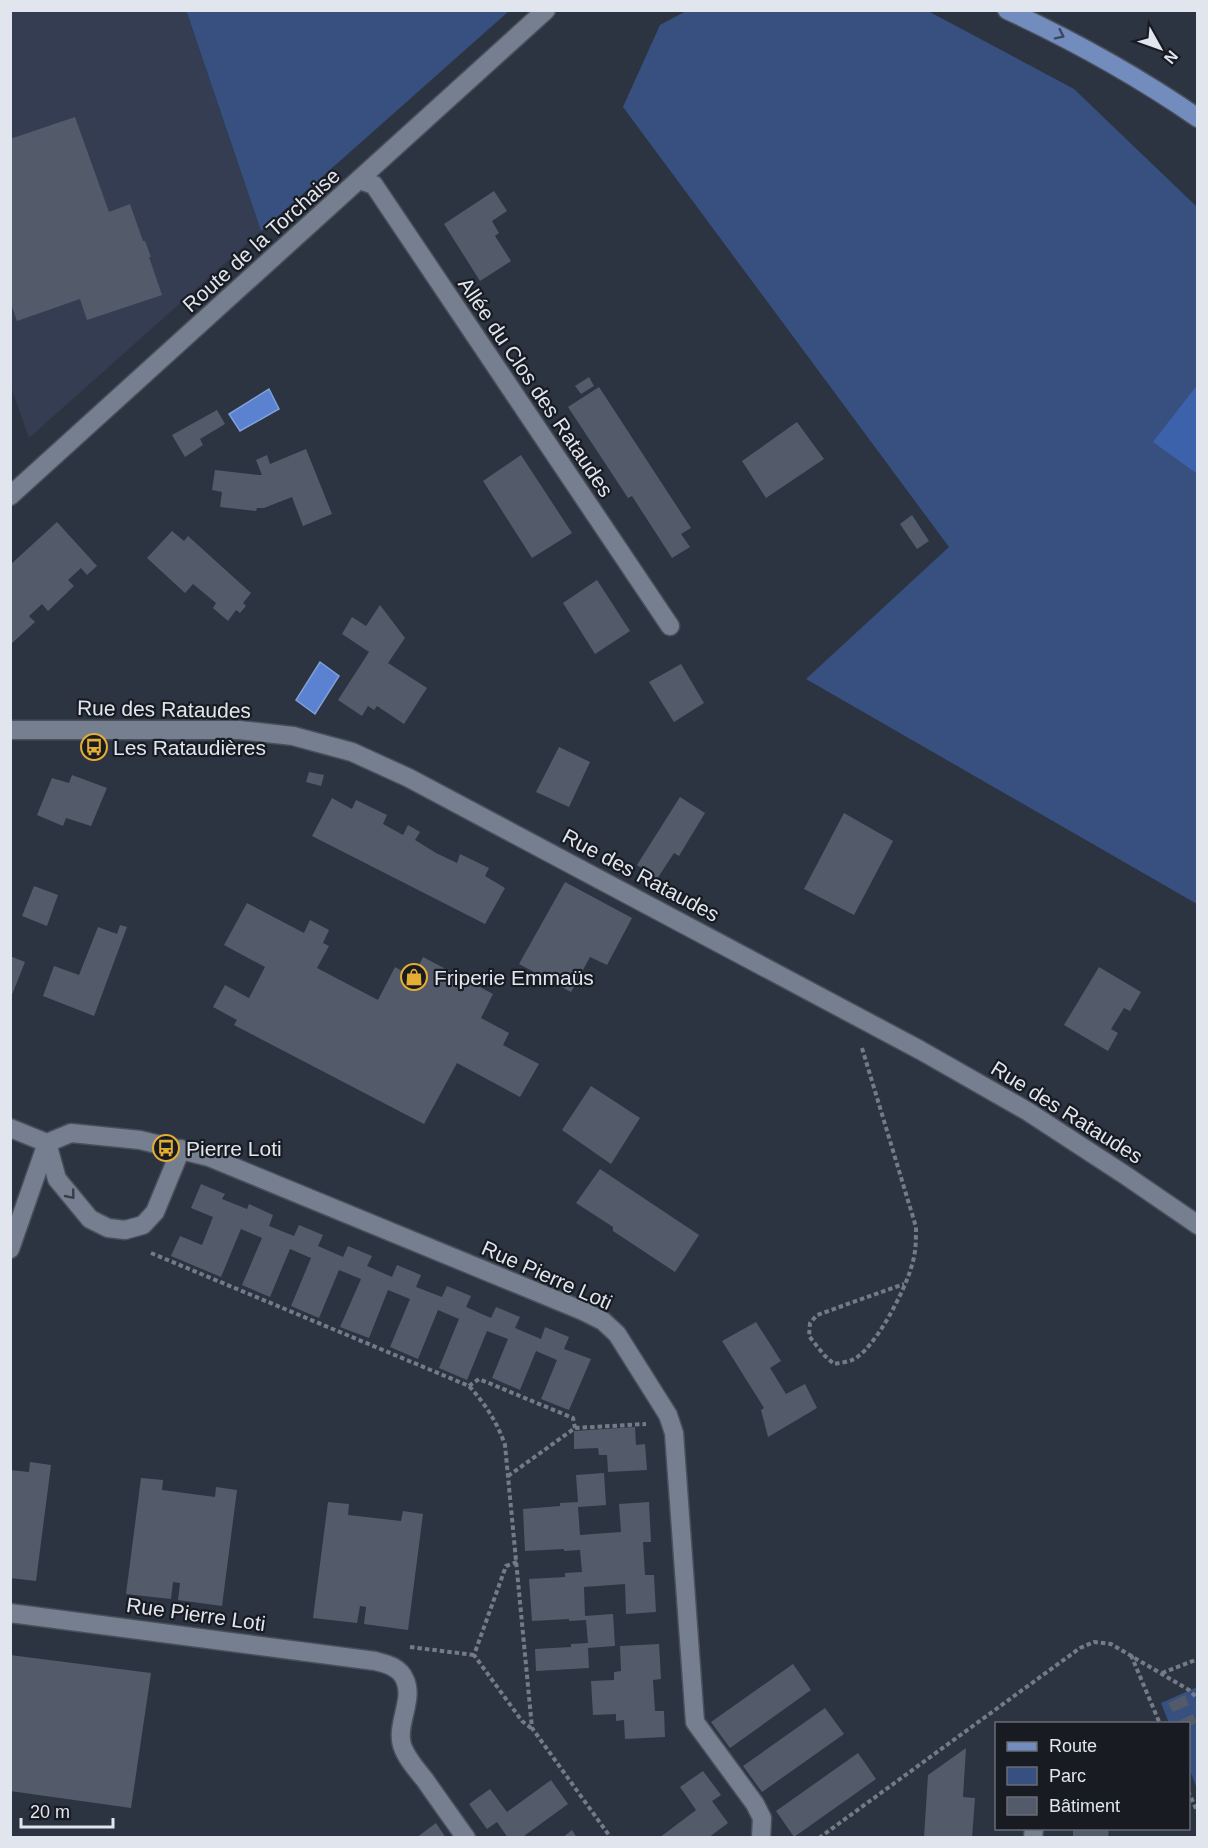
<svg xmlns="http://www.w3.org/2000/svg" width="1208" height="1848" viewBox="0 0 1208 1848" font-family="Arial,sans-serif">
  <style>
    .built { fill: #343d51 }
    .green { fill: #38507f }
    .forest { fill: #3c62ac }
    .water { fill: #5a82d0; stroke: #82a0d9; stroke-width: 1.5 }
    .building { fill: #535b6a }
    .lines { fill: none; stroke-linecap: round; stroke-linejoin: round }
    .service-casing { stroke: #49505b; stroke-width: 21 }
    .minor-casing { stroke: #49505b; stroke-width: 21 }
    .tertiary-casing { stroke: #49505b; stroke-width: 21 }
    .primary-casing { stroke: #49505b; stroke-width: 21 }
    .path { stroke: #747b87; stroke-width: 4; stroke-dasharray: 4.5 3; stroke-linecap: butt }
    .service { stroke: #767f8f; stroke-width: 18 }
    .minor { stroke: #767f8f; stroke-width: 18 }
    .tertiary { stroke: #767f8f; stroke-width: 18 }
    .primary { stroke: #728cbe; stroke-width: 18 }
    .oneway { stroke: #3c4860 }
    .oneway2 { stroke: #393e48 }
    .labels { text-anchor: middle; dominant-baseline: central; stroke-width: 4.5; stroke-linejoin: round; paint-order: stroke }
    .street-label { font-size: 21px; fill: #e0e5ee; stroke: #181b22 }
    .poi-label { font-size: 21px; fill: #e0e5ee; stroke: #181b22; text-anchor: start }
  </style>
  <rect width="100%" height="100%" fill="#2c3442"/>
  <path class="built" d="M10,11H186L261,231L29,438L10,384Z"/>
  <g class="green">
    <path d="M186,10H509V11L261,231Z"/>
    <path d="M686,11H928L1074,89L1197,207V385L1154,442L1197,474V904L806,679L949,547L623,107L660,25Z"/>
    <path d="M1197,1687V1789L1189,1768L1188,1724L1169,1723L1161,1703Z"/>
  </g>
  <path class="forest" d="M1197,385V474L1153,442Z"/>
  <g class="water">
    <path d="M269,389L279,409L240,431L229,414Z"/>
    <path d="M320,662L339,676L315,714L296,700Z"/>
  </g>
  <g class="building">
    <path d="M75,117L109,212L130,204L143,241H145L151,257H149L162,295L87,320L80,299L17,321L10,301V139Z"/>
    <path d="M494,191L507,211L492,221L499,233L495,236L511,261L480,281L444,224Z"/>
    <path d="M589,377L594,386L581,394L575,386Z"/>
    <path d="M599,387L691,528L681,534L690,547L672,558L632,496L628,498L568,407Z"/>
    <path d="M217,410L225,424L200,439L203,445L185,457L172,435Z"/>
    <path d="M797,422L824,459L766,498L742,461Z"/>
    <path d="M306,449L332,514L303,526L292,497L264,508H257L256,511L220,507L222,492L212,490L215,470L259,475H262L256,460L267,455L270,464Z"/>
    <path d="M521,455L572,533L532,558L483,481Z"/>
    <path d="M912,515L929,541L917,549L900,524Z"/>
    <path d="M57,522L97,566L87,575L81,568L68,580L74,586L48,611L42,604L29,616L35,622L10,645V565Z"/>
    <path d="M172,531L184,541L188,536L251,593L243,603L246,606L240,613L236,610L228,621L213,608L216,603L193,584L185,593L147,558Z"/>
    <path d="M597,580L630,631L595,654L563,603Z"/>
    <path d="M380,605L405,638L388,663L427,688L404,724L377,706L374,710L368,706L362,716L338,700L369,652L342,634L352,617L366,626Z"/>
    <path d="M681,664L704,703L674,722L649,682Z"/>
    <path d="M559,747L590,762L569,807L536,792Z"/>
    <path d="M309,772L324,775L321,786L306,782Z"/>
    <path d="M72,775L107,788L91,826L66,818L63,826L37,815L52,778L69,783Z"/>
    <path d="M680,797L705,813L679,856L674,853L657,879L637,865Z"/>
    <path d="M332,798L352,809L356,800L387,815L383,824L403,835L408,825L420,832L415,840L436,853L457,863L460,854L489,868L485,876L505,888L485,924L312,836Z"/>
    <path d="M844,813L893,841L854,915L804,889Z"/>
    <path d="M565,882L632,918L607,965L590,957L571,992L519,964Z"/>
    <path d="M34,886L58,895L47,926L22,916Z"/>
    <path d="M247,903L304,933L310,920L329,930L323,943L329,946L317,968L378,1000L395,967L413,977L423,957L493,994L481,1018L509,1033L503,1045L539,1064L520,1097L457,1063L424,1124L234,1025L237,1020L213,1007L225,985L249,998L265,967L224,945Z"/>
    <path d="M120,925L127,927L94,1016L43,996L54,966L79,975L98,927L117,934Z"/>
    <path d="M10,956L25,962L11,997H10Z"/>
    <path d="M1099,967L1141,992L1130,1011L1124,1008L1111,1029L1118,1033L1108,1051L1064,1025Z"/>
    <path d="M591,1086L640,1118L611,1164L562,1130Z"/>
    <path d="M600,1169L699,1235L675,1272L613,1231V1227L576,1203Z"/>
    <path d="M201,1184L225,1194L222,1199L247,1209L249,1204L273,1215L269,1226L294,1236L299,1225L323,1235L318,1246L343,1257L348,1246L372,1256L367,1266L392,1277L397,1265L421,1275L416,1287L442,1297L447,1286L471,1296L466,1307L491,1318L496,1307L520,1317L515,1328L541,1339L545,1327L569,1337L564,1349L591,1359L569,1410L541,1399L557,1360L536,1351L520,1390L492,1378L508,1339L487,1331L467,1380L439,1368L459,1319L438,1310L418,1359L390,1347L410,1299L388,1290L369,1338L340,1327L361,1279L339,1270L319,1318L291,1306L311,1258L290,1249L270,1297L242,1285L262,1238L241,1229L221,1277L171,1256L180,1236L202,1245L213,1217L191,1208Z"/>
    <path d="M756,1322L781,1361L770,1368L786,1394L805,1384L817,1408L768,1437L761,1410L764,1408L722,1341Z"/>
    <path d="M635,1427L636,1445L645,1444L647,1470L608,1472L607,1455H599L598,1448L574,1449V1431Z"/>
    <path d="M30,1462L51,1465L36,1581L10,1578V1470L29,1472Z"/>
    <path d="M604,1473L606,1505L578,1507L580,1535L621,1532L619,1504L649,1502L651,1542H643L645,1575H654L656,1612L626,1614L625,1584L584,1587L585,1616L613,1614L615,1646L588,1648L589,1668L536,1671L535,1649L571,1647V1644L588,1643L586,1620L569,1621V1619L532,1621L529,1579L565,1577V1573L582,1572L580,1550L564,1551V1549L525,1551L523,1509L560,1506V1503L578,1502L576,1475Z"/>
    <path d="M141,1478L163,1480L162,1490L215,1497L216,1487L237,1490L222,1606L178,1600L180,1583L173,1582L171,1599L126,1594Z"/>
    <path d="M328,1502L349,1504L348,1515L401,1521L403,1511L423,1514L408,1630L364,1624L366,1607L360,1606L357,1623L313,1618Z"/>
    <path d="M659,1644L661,1679L653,1680L655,1711H664L665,1737L625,1739L624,1720L616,1721V1714L593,1715L591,1681L614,1680V1672L621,1671L620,1646Z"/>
    <path d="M10,1655L151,1673L131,1808L10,1791Z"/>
    <path d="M793,1664L811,1690L730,1748L711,1722Z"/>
    <path d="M1185,1695L1189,1705L1173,1712L1168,1703Z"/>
    <path d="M825,1708L844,1734L762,1792L743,1766Z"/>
    <path d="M1193,1714L1197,1723L1188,1727V1724H1177L1176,1722Z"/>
    <path d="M966,1748L963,1797L975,1798L972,1838H924L928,1775Z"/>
    <path d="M858,1753L876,1779L794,1837L776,1811Z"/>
    <path d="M703,1771L721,1795L712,1801L728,1823L708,1838H659L696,1810L680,1787Z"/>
    <path d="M551,1780L568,1804L524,1836L525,1838H508L497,1822L487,1829L469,1804L490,1789L507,1812Z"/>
    <path d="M436,1823L446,1838H416Z"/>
    <path d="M1073,1828H1109L1108,1838H1073Z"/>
    <path d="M572,1830L577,1838H562Z"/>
  </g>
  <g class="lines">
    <defs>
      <path id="service" d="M47,1143L57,1179L90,1219L108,1228L125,1230L143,1225L155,1212L181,1149"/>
      <g id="minor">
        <path d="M360,180L374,185L670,626"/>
        <path d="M10,1128L47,1143L71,1133L140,1140L209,1157L583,1311L603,1321L617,1334L668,1415L674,1433L695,1722L755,1804L762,1818L761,1838"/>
        <path d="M10,1249L47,1143"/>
        <path d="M10,1613L375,1661C387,1664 400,1667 405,1680C414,1700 396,1724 402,1745C406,1758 417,1770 425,1780C438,1799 452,1818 466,1838"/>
        <path d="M1033,1838L1034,1828"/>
      </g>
      <g id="tertiary">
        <path d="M10,496L546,10"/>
        <path d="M10,730H239L293,736L352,752L409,778L920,1050L1027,1111L1125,1175L1198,1225"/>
      </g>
      <path id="primary" d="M1007,10C1074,41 1137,76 1198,118"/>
    </defs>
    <use href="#service" class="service-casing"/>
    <use href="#minor" class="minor-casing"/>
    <use href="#tertiary" class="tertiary-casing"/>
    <use href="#primary" class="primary-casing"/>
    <g class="path">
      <path d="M862,1048L916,1227C916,1241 916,1254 911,1268C905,1290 874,1351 852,1360C847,1362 840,1363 834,1364L824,1355L809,1336L810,1323L817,1315L904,1284"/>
      <path d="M151,1253L469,1386C486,1405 497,1422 505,1445L532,1728L611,1838"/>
      <path d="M469,1386L479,1379L573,1418L575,1428"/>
      <path d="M508,1476L575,1428L646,1424"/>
      <path d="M517,1562L506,1566L474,1655L522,1721L531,1728"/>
      <path d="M410,1647L474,1655"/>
      <path d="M1131,1655L1160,1724"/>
      <path d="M1162,1673L1198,1659"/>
      <path d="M1188,1791L1198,1813"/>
      <path d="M819,1838L1080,1648L1094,1642L1111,1644L1189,1690L1198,1699"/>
    </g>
    <use href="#service" class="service"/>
    <use href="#minor" class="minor"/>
    <use href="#tertiary" class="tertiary"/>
    <use href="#primary" class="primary"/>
  </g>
  <defs><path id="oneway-chevron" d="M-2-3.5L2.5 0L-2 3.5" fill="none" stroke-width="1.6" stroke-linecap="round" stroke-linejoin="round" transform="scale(1.5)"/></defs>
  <use class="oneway" href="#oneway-chevron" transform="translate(1060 35) rotate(26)"/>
  <use class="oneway2" href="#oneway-chevron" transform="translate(71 1195) rotate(51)"/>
  <defs>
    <symbol id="bus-ring" viewBox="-11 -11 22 22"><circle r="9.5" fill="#181b22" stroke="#e4ae35" stroke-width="1.5"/><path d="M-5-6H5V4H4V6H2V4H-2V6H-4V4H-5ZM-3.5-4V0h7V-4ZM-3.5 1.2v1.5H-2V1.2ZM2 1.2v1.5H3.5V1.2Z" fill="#e4ae35"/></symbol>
    <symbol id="shop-ring" viewBox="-11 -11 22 22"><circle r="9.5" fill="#181b22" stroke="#e4ae35" stroke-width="1.5"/><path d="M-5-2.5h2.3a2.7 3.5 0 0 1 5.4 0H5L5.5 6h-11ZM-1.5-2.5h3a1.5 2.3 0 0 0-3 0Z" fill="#e4ae35"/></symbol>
  </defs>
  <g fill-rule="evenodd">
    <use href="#bus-ring" x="79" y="732" width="30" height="30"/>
    <use href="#shop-ring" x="399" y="962" width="30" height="30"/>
    <use href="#bus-ring" x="151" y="1133" width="30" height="30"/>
  </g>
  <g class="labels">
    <g class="street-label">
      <text transform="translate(261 240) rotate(-42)">Route de la Torchaise</text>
      <text transform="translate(536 387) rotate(56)">Allée du Clos des Rataudes</text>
      <text transform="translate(164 709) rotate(1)">Rue des Rataudes</text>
      <text transform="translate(641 875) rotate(28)">Rue des Rataudes</text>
      <text transform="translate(1067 1112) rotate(32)">Rue des Rataudes</text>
      <text transform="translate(547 1275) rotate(24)">Rue Pierre Loti</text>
      <text transform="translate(196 1614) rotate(8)">Rue Pierre Loti</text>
    </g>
    <g class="poi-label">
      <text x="113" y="747">Les Rataudières</text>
      <text x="434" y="977">Friperie Emmaüs</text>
      <text x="186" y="1148">Pierre Loti</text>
    </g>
  </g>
  <rect width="1208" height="1848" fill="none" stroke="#e0e5ee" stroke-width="24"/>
  <rect x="995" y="1722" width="195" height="108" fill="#181b22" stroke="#686c74" stroke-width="1.5"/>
  <rect x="1007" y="1742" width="30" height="9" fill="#728cbe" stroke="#686c74" stroke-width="1.5"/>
  <text x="1049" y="1752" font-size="18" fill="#e0e5ee">Route</text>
  <rect x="1007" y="1767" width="30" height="18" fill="#38507f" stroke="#686c74" stroke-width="1.5"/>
  <text x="1049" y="1782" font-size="18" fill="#e0e5ee">Parc</text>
  <rect x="1007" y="1797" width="30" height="18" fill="#535b6a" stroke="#686c74" stroke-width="1.5"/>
  <text x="1049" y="1812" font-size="18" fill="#e0e5ee">Bâtiment</text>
  <g transform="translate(1160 48) rotate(130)" stroke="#181b22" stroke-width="4.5" paint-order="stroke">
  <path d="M0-4.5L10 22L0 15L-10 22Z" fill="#e0e5ee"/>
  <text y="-9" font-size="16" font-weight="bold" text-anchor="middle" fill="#e0e5ee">N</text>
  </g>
  <path d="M21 1818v9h92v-9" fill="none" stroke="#e0e5ee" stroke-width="3"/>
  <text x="30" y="1818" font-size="18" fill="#e0e5ee" stroke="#181b22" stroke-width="4.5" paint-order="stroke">20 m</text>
</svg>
